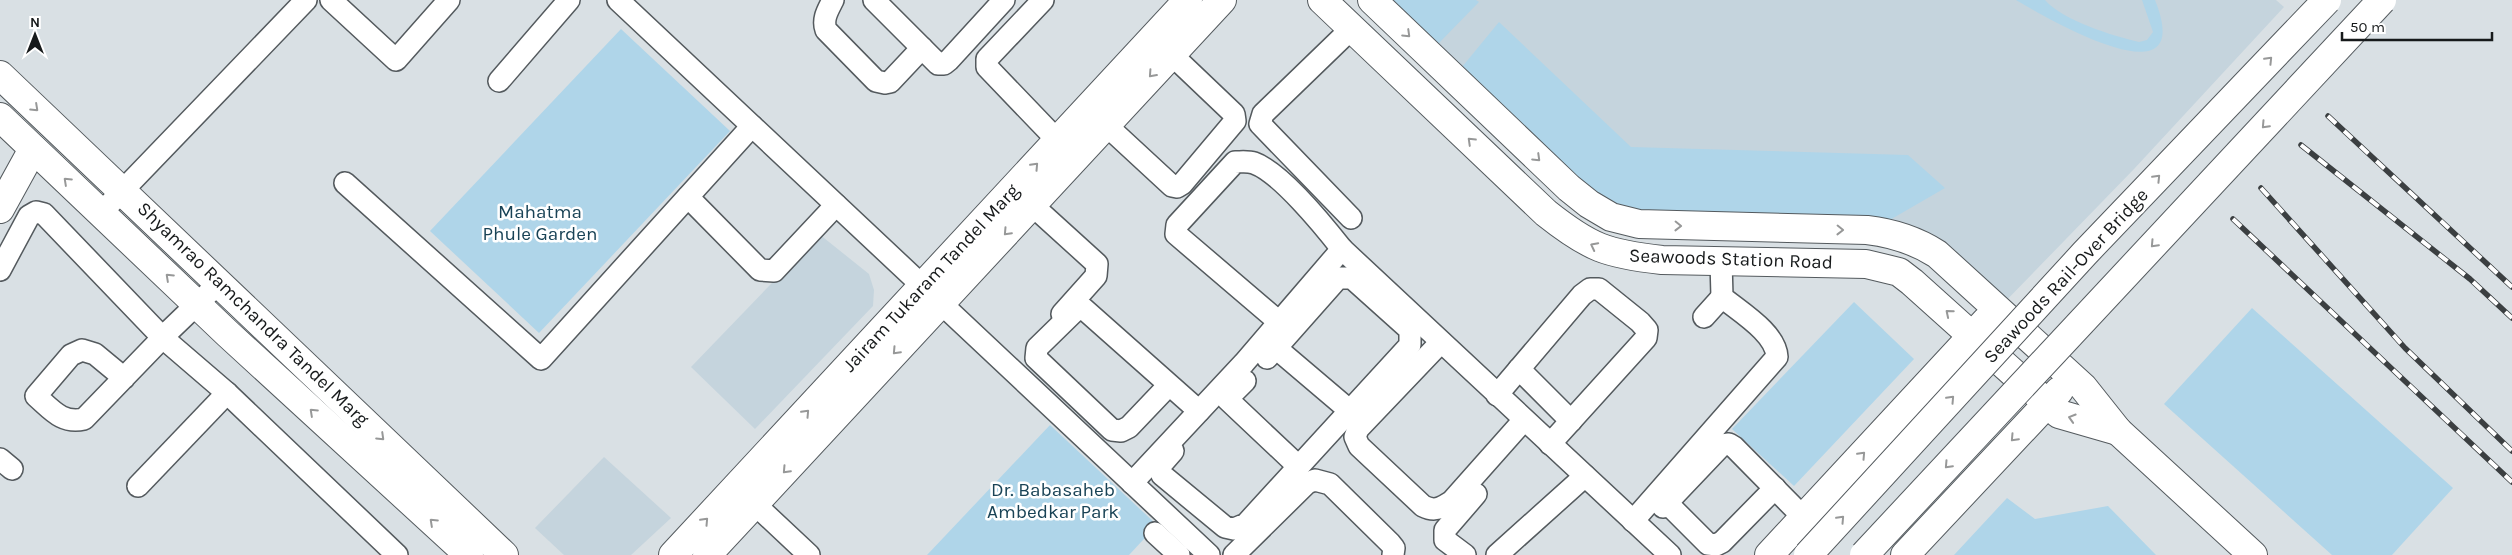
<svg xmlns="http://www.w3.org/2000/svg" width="2512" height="555" viewBox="0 0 2512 555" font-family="Karla,sans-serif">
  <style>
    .built { fill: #c5d4dd }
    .green { fill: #afd5e9 }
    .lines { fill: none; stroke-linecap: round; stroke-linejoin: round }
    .street-casing { stroke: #545a5e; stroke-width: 24 }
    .secondary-casing { stroke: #545a5e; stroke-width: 30 }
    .street { stroke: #fff; stroke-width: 21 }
    .secondary { stroke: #fff; stroke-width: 28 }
    .rail-casing { stroke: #3b3f41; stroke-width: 5.5 }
    .rail { stroke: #fff; stroke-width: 4; stroke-dasharray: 11; stroke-linecap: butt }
    .secondary-bridge-casing { stroke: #545a5e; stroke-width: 30; stroke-linecap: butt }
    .secondary-bridge { stroke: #fff; stroke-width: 28 }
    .oneway { stroke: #979898 }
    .labels { text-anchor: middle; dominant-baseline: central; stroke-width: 5; stroke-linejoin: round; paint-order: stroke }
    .park-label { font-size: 19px; fill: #194356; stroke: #fff }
    .street-label { font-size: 19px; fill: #171a1b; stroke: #fff }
  </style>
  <rect width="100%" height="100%" fill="#d9e0e4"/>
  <g class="built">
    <path d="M1372,0H2276L2284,7L2134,169L1998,309L1917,241L1663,226Z"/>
    <path d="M819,234L869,274L874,290L873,306L755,429L691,367Z"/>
    <path d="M604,457L671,518L631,555H564L535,528Z"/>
  </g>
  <g class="green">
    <path d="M1389,0H1476L1479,2L1437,45Z"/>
    <path d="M2016,0H2045C2062,20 2113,36 2139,42L2147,40L2153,32L2142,0H2155C2198,107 2046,18 2016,0Z"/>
    <path d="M1499,22L1631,147L1908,155L1945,188L1888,221L1652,214L1615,207L1595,194L1462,67Z"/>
    <path d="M621,29L730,131L539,333L430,231Z"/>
    <path d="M1854,302L1914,359L1794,486L1732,429Z"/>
    <path d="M2252,308L2453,488L2392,555H2332L2164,404Z"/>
    <path d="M1050,425L1157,525L1129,555H927Z"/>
    <path d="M2007,498L2035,519L2108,506L2156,555H1954Z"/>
  </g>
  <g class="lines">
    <defs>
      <g id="street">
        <path d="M331,0L396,60L449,0"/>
        <path d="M618,0L1209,555"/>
        <path d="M833,0C828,10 822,19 826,30L876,81L885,83L890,82L922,48"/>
        <path d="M874,0L938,64H944L949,60L1004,0"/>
        <path d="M1043,0L987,59V67L1058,141"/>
        <path d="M1351,29L1263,114L1260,124L1351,218"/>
        <path d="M499,81L569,0"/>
        <path d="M1106,125L1172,186L1177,187L1182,184L1235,121L1234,114L1171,54"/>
        <path d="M345,183L541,359L752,126"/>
        <path d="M688,197L760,270L774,271L836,205"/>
        <path d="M1032,205L1097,264L1096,276L1062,314"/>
        <path d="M101,213L306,0"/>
        <path d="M0,270L29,216L36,212L44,214L163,338L227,393L397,555"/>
        <path d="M1704,317L1722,297"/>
        <path d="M1279,322L1176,234L1177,225L1235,162C1241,162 1248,161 1254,163C1280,172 1324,226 1342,249"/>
        <path d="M1441,342L1358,429L1355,437L1359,446L1423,506C1435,512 1441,508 1452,501L1524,420"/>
        <path d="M1267,358L1276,348L1349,410"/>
        <path d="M1519,369L1571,421"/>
        <path d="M124,378L95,354L82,350L71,355L36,396C52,410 62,424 84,419L170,330L220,282"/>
        <path d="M1245,381L1227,399L1298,466"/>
        <path d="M1169,385L1129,427L1121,431L1112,430L1036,358L1037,348L1079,307L1084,309L1199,411"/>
        <path d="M1497,395L1582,295L1590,289H1599L1640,322L1647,330L1646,338L1550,444"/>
        <path d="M1173,451L1159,467L1162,475L1225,527L1234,529L1246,524L1410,345V330L1352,278H1338L1276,348"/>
        <path d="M0,459L12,469"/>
        <path d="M1132,483L1244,363L1342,249L1670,555"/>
        <path d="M138,486L227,393"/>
        <path d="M744,494L809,555"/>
        <path d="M1667,503L1708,544L1716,545L1722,542L1775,488"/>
        <path d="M1663,507L1722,445L1729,444L1734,447L1804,518"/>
        <path d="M1633,521L1777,357C1776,333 1740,312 1722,297L1721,261"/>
        <path d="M1155,533L1179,555"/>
        <path d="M1234,555L1307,483L1315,480L1330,484L1390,543L1394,548L1393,555"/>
        <path d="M1465,555L1445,540V530L1476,494"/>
        <path d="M1497,555L1585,476"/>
      </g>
      <g id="secondary">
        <path d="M1322,0L1546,213C1590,248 1607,254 1662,260L1866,264L1899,272L1912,282L2059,414L2118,431"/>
        <path d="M1372,0L1569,188L1589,204L1611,217L1639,224L1867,230C1893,233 1915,240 1937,254L2083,387L2118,431L2253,555"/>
        <path d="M0,75L504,555"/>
        <path d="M0,117L228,334L469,555"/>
        <path d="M0,209L33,149"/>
        <path d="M673,555L1188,0"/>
        <path d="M707,555L1222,0"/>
        <path d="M1769,555L1986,321"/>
        <path d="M1905,555L2059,391"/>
      </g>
    </defs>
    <use href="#street" class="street-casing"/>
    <use href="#secondary" class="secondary-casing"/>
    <use href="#street" class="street"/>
    <use href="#secondary" class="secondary"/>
    <defs>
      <g id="rail">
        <path d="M2328,116L2512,287"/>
        <path d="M2301,145L2470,279L2512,318"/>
        <path d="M2261,188L2405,348L2512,451"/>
        <path d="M2233,219L2512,482"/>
      </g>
    </defs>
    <use href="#rail" class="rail-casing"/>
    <use href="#rail" class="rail"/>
    <defs>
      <g id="secondary-bridge">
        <path d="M1808,555L2085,253L2327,0"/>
        <path d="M1864,555L2382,0"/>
      </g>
    </defs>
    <use href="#secondary-bridge" class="secondary-bridge-casing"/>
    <use href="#secondary-bridge" class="secondary-bridge"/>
  </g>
  <defs><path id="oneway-chevron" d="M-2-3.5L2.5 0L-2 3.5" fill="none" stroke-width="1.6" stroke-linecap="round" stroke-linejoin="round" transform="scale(1.25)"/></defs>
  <g class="oneway">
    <use href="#oneway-chevron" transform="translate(1407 34) rotate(44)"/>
    <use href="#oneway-chevron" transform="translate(2269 60) rotate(-46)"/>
    <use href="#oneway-chevron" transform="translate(1152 74) rotate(132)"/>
    <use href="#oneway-chevron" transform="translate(35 108) rotate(43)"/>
    <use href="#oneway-chevron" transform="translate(2265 125) rotate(133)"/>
    <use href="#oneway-chevron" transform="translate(1471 141) rotate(-136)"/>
    <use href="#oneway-chevron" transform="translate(1537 158) rotate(44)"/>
    <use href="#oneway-chevron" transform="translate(1035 166) rotate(-47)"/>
    <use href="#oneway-chevron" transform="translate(2157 178) rotate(-46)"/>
    <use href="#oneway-chevron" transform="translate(67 181) rotate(-137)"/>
    <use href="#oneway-chevron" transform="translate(1678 226) rotate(1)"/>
    <use href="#oneway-chevron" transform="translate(1840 230) rotate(1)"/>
    <use href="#oneway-chevron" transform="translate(1007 232) rotate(133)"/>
    <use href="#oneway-chevron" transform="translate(2154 244) rotate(133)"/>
    <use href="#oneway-chevron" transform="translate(1594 246) rotate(-153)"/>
    <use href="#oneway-chevron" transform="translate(169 277) rotate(-137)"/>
    <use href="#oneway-chevron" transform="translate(1949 313) rotate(-140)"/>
    <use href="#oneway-chevron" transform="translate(896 351) rotate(133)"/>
    <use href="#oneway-chevron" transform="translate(1951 399) rotate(-47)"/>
    <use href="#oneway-chevron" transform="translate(313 412) rotate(-137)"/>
    <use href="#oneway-chevron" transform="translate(806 413) rotate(-47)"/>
    <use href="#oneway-chevron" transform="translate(2072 418) rotate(-163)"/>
    <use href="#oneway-chevron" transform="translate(381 437) rotate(44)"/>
    <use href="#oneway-chevron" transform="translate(2014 438) rotate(133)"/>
    <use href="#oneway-chevron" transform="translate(1862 455) rotate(-47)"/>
    <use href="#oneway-chevron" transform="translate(1948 465) rotate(133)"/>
    <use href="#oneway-chevron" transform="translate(786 470) rotate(133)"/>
    <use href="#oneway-chevron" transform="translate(1841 519) rotate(-47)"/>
    <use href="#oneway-chevron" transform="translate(705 521) rotate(-47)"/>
    <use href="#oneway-chevron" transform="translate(433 522) rotate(-137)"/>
  </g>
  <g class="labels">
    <g class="park-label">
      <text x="540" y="212">Mahatma<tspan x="540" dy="22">Phule Garden</tspan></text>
      <text x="1053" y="490">Dr. Babasaheb<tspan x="1053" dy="22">Ambedkar Park</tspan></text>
    </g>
    <g class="street-label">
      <text transform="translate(1731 259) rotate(2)">Seawoods Station Road</text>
      <text transform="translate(2066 276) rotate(-47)">Seawoods Rail-Over Bridge</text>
      <text transform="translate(931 278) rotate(-47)">Jairam Tukaram Tandel Marg</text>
      <text transform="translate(253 314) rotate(44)">Shyamrao Ramchandra Tandel Marg</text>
    </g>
  </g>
  <g transform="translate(35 35)" stroke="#ffffff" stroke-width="4" paint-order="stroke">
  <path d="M0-4L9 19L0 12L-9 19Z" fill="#171a1b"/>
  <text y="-8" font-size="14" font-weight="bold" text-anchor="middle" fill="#171a1b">N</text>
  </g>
  <path d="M2342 32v8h150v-8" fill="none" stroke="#171a1b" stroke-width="2.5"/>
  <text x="2350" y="32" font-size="15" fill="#171a1b" stroke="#ffffff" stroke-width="4" paint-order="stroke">50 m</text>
</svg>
